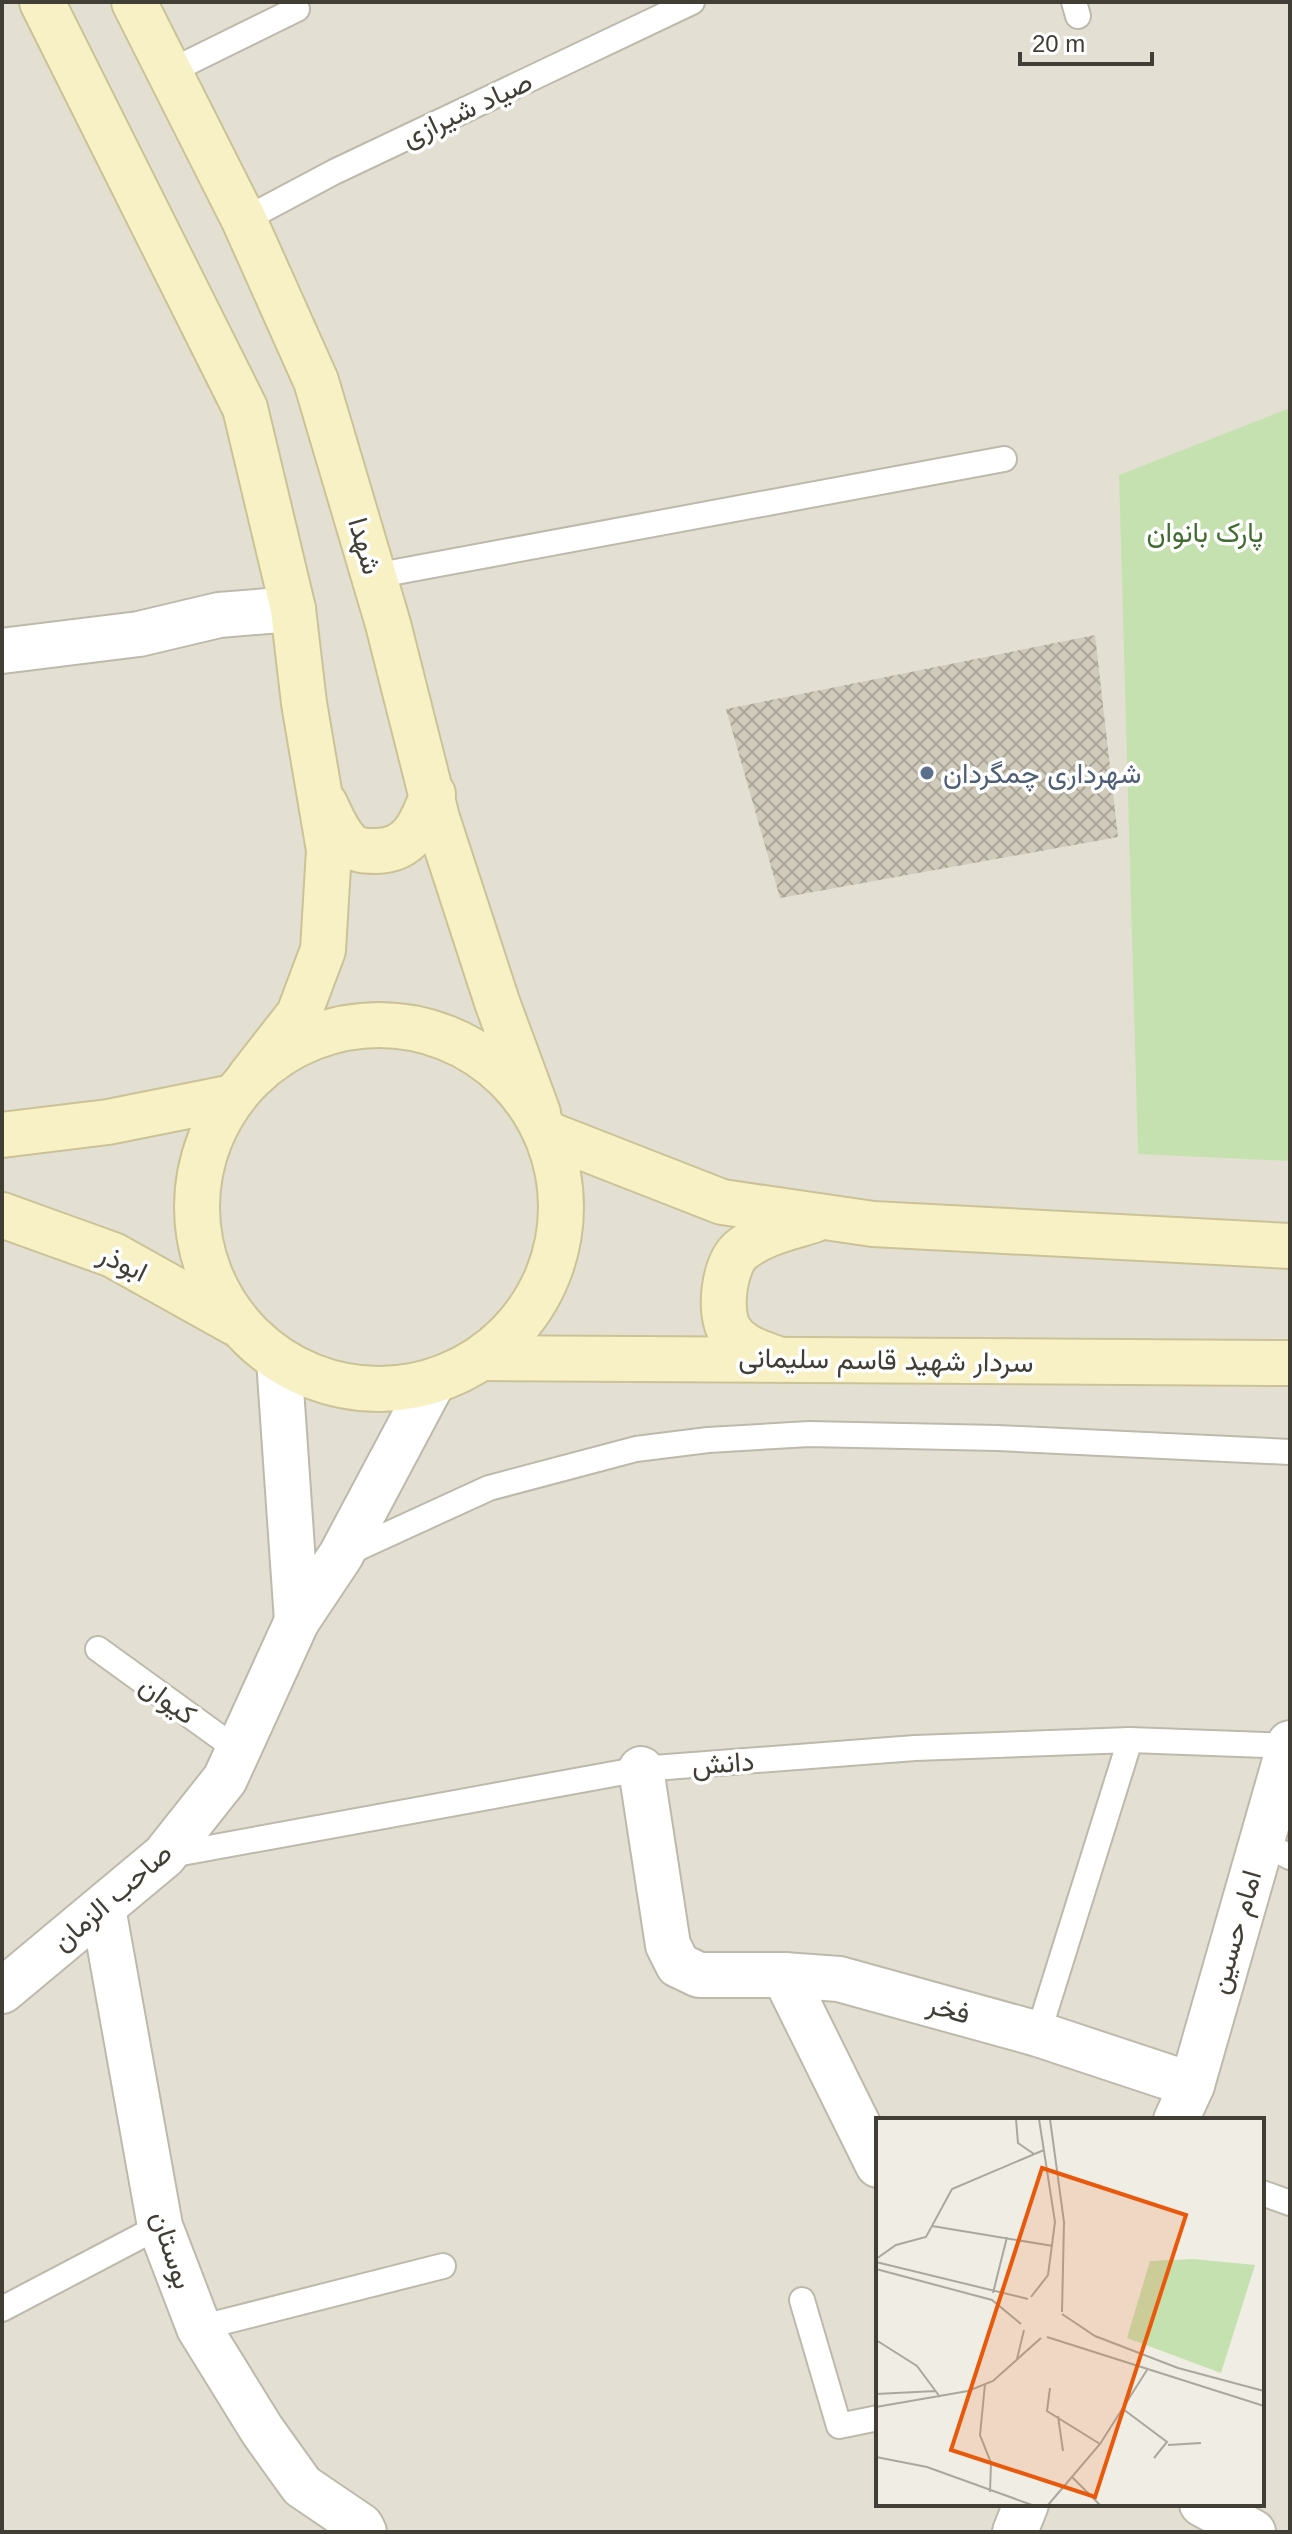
<svg xmlns="http://www.w3.org/2000/svg" width="1292" height="2534" viewBox="0 0 1292 2534" font-family="Arial,Vazirmatn,sans-serif">
  <style>
    .residential { fill: #e3e0d3; fill-rule: evenodd }
    .green { fill: #c6e1b0 }
    .building { fill: url(#building-cross-hatch) }
    .lines { fill: none; stroke-linecap: round; stroke-linejoin: round }
    .service-casing { stroke: #bdb9ab; stroke-width: 28 }
    .minor-casing { stroke: #bdb9ab; stroke-width: 48 }
    .tertiary-casing { stroke: #bdb9ab; stroke-width: 48 }
    .secondary-casing { stroke: #cbc397; stroke-width: 48 }
    .service { stroke: #fff; stroke-width: 24 }
    .minor { stroke: #fff; stroke-width: 44 }
    .tertiary { stroke: #fff; stroke-width: 44 }
    .secondary { stroke: #f8f1c6; stroke-width: 44 }
    .service-dot { fill: #5c6f8a; stroke: #fff; stroke-width: 3 }
    .labels { text-anchor: middle; dominant-baseline: central; stroke-width: 7; stroke-linejoin: round; paint-order: stroke }
    .street-label { font-size: 28px; fill: #413e35; stroke: #fff }
    .park-label { font-size: 28px; fill: #406c2f; stroke: #fff }
    .service-label { font-size: 28px; fill: #4e5e75; stroke: #fff; text-anchor: start }
    .inset-road { fill: none; stroke: #aaa89e; stroke-width: 2 }
    .view { fill: #e8590c; fill-opacity: 0.15; stroke: #e8590c; stroke-width: 4 }
    .inset-edge { fill: none; stroke: #413e35; stroke-width: 4 }
  </style>
  <defs>
    <pattern id="building-cross-hatch" width="8" height="8" patternUnits="userSpaceOnUse" patternTransform="scale(2)"><rect width="8" height="8" fill="#d0cabb"/><path d="M0 0l8 8M0 8l8-8" fill="none" stroke="#aaa599"/></pattern>
  </defs>
  <rect width="100%" height="100%" fill="#f0eee4"/>
  <path class="residential" d="M2,2H1290V2532H2ZM878,2120H1262V2504H878Z"/>
  <path class="green" d="M1290,408V1161L1138,1154L1119,475Z"/>
  <path class="building" d="M1095,635L1118,837L780,898L726,709Z"/>
  <g class="lines">
    <defs>
      <g id="service">
        <path d="M1074,2L1078,16"/>
        <path d="M169,72L297,9"/>
        <path d="M244,220L334,172L692,2"/>
        <path d="M374,576L1004,459"/>
        <path d="M345,1554L489,1488L636,1449L708,1440L809,1434L998,1438L1290,1452"/>
        <path d="M98,1649L239,1751"/>
        <path d="M1261,1842L1290,1857"/>
        <path d="M165,1856L641,1769L915,1748L1130,1740L1289,1746"/>
        <path d="M1038,2034L1130,1740"/>
        <path d="M1262,2193L1290,2203"/>
        <path d="M802,2300L839,2426L878,2418"/>
        <path d="M2,2309L160,2226"/>
        <path d="M199,2328L443,2266"/>
      </g>
      <g id="minor">
        <path d="M2,651L139,634L219,615L293,609"/>
        <path d="M641,1769L668,1945L678,1965L699,1975H784L839,1979L1038,2034L1192,2085"/>
        <path d="M103,1908L160,2226L199,2328L262,2430L302,2486L361,2526L364,2532"/>
        <path d="M784,1975L878,2165"/>
        <path d="M1176,2120L1192,2085L1290,1743"/>
        <path d="M1202,2504L1253,2532"/>
        <path d="M1015,2532L1026,2504"/>
      </g>
      <g id="tertiary">
        <path d="M279,1360L297,1621"/>
        <path d="M2,1991L164,1856L225,1779L297,1621L341,1555L433,1382"/>
      </g>
      <g id="secondary">
        <path d="M42,2L245,408L293,609L304,703L329,850L323,950L299,1014L249,1078"/>
        <path d="M134,2L244,220L316,381L388,624L437,818L497,1002L538,1113"/>
        <path d="M325,804C331,816 337,832 347,842C355,851 365,851 376,851C412,851 422,822 433,794"/>
        <circle cx="379" cy="1207" r="182"/>
        <path d="M548,1134L722,1202L873,1224L1290,1246"/>
        <path d="M2,1135L108,1122L233,1097"/>
        <path d="M2,1215L113,1255L235,1323"/>
        <path d="M482,1358L1290,1363"/>
        <path d="M777,1359C760,1352 741,1348 730,1331C718,1313 724,1264 741,1250C762,1233 789,1228 814,1220"/>
      </g>
    </defs>
    <use href="#service" class="service-casing"/>
    <use href="#minor" class="minor-casing"/>
    <use href="#tertiary" class="tertiary-casing"/>
    <use href="#secondary" class="secondary-casing"/>
    <use href="#service" class="service"/>
    <use href="#minor" class="minor"/>
    <use href="#tertiary" class="tertiary"/>
    <use href="#secondary" class="secondary"/>
  </g>
  <circle class="service-dot" cx="927" cy="773" r="8"/>
  <g class="labels">
    <g class="street-label">
      <text transform="translate(467 109) rotate(-25)">صیاد شیرازی</text>
      <text transform="translate(365 546) rotate(74)">شهدا</text>
      <text transform="translate(123 1263) rotate(26)">ابوذر</text>
      <text transform="translate(886 1360) rotate(1)">سردار شهید قاسم سلیمانی</text>
      <text transform="translate(168 1700) rotate(36)">کیوان</text>
      <text transform="translate(723 1763) rotate(-4)">دانش</text>
      <text transform="translate(112 1897) rotate(-41)">صاحب الزمان</text>
      <text transform="translate(1235 1932) rotate(-74)">امام حسین</text>
      <text transform="translate(949 2009) rotate(16)">فخر</text>
      <text transform="translate(172 2250) rotate(72)">بوستان</text>
    </g>
    <g class="park-label">
      <text x="1205" y="532">پارک بانوان</text>
    </g>
    <g class="service-label">
      <text x="943" y="773">شهرداری چمگردان</text>
    </g>
  </g>
  <g transform="translate(876 2118)">
    <rect width="388" height="388" fill="#f0eee4"/>
    <path d="M317,141L379,147L345,255L251,220L274,143Z" fill="#c6e1b0"/>
    <path class="inset-road" d="M140,1L142,25L158,36M174,1L188,104L186,194M56,108L177,128M0,141L20,127L50,119L76,71L168,32M0,144L152,181M0,151L116,182L145,206M117,175L131,119M155,179L172,157L179,104L163,1M186,196L219,218L302,250L388,273M171,219L388,288M0,222L41,248L64,279M141,241L148,212M109,266L104,317L115,345L114,374M174,270L171,293L224,326M0,276L60,273M0,289L92,273L117,263L165,220M247,291L291,324L278,340M182,298L187,333M292,327L325,325M0,339L51,349L156,387M196,359L224,387M172,387L224,326L271,252"/>
    <path class="view" d="M166,50L310,97L219,379L75,332Z"/>
    <rect width="388" height="388" class="inset-edge"/>
  </g>
  <rect width="1292" height="2534" fill="none" stroke="#413e35" stroke-width="8"/>
  <path d="M1020 52v12h132v-12" fill="none" stroke="#413e35" stroke-width="4"/>
  <text x="1032" y="52" font-size="24" fill="#413e35" stroke="#ffffff" stroke-width="6" paint-order="stroke">20 m</text>
</svg>
